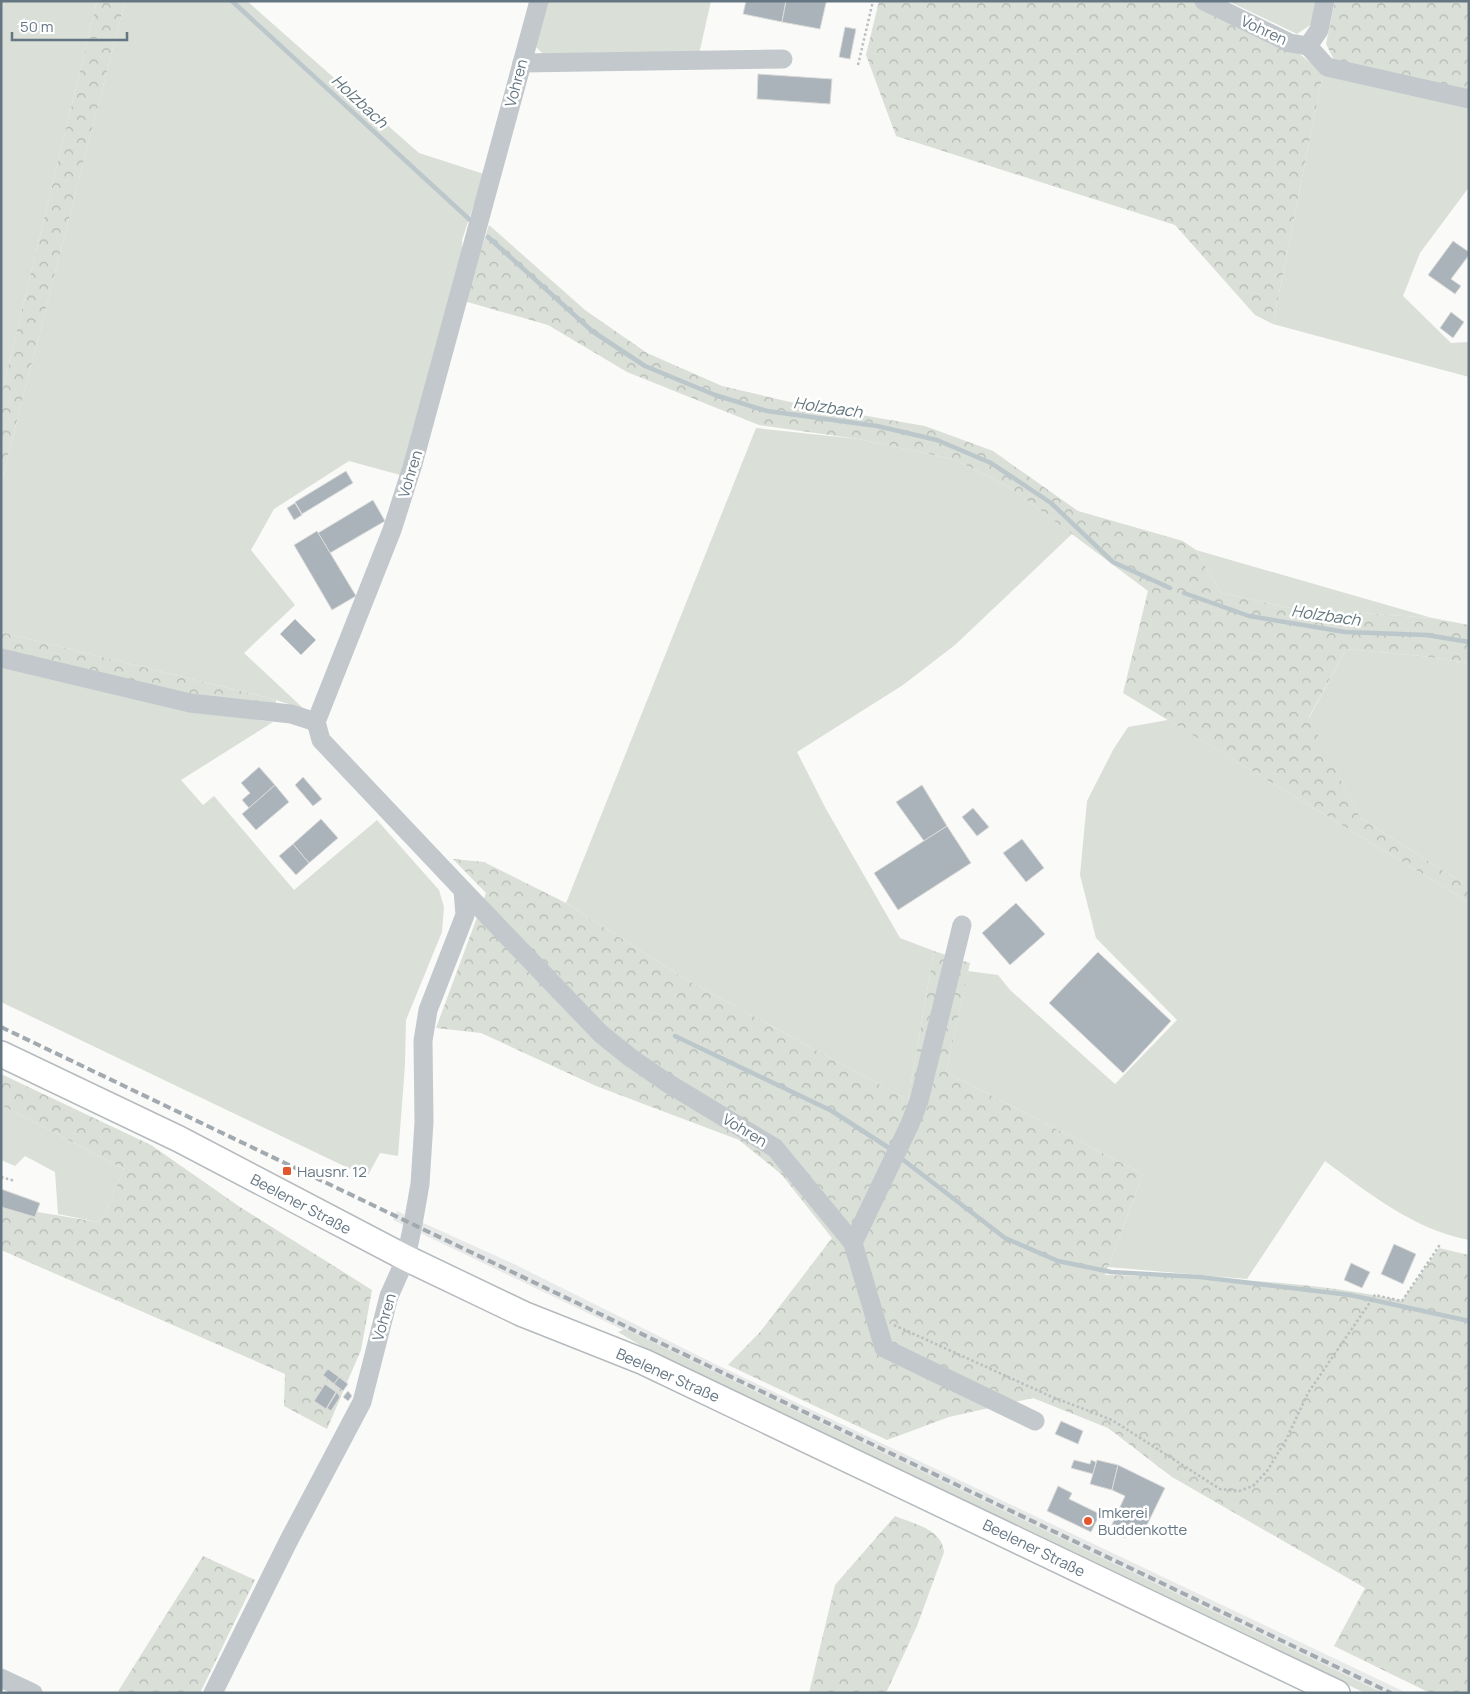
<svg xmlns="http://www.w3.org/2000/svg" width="1470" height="1694" viewBox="0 0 1470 1694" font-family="Manrope,sans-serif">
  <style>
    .built { fill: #e8e9e9 }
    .green { fill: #dadfd7 }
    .forest { fill: url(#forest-crowns) }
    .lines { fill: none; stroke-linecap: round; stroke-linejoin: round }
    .stream { stroke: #bbc7cb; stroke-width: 4.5 }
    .building { fill: #aab3b9; stroke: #dcdcda }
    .major-casing { stroke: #b5babe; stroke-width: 28 }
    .path { stroke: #bbbfc2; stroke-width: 2.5; stroke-dasharray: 2.5 2.5; stroke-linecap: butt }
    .minor { stroke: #c3c8cc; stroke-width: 19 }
    .major { stroke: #fff; stroke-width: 25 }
    .rail { stroke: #a2aab0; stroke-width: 4; stroke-dasharray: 8 4; stroke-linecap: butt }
    .poi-dot { fill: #e4572e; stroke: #fff; stroke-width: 2 }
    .labels { text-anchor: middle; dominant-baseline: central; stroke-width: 5; stroke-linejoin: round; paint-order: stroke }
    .street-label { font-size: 15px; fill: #657683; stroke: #fff }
    .poi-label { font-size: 15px; fill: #657683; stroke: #fff; text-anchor: start }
    .water-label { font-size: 16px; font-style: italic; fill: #60757c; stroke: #fff }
  </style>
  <defs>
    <pattern id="forest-crowns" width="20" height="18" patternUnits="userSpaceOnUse" patternTransform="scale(1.25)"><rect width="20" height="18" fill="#dadfd7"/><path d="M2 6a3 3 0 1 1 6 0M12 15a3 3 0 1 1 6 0" fill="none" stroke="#b4b9b4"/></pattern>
  </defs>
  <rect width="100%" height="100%" fill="#fafaf8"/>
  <path class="built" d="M397,1211L516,1265L711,1362L1407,1693H1383L393,1220Z"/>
  <g class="green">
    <path d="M1,1H97L1,396Z"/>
    <path d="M125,1H247L419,153L484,174L462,240L463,257L404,476L349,461L274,509L251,550L295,605L244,653L304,709L276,700L1,632V483Z"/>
    <path d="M547,1H711L699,54L545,56L536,47Z"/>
    <path d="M1228,1H1316L1312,24L1297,34Z"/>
    <path d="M1323,73L1469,107V187L1420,253L1403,296L1451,343L1469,342V377L1273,324Z"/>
    <path d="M756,428L858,439L953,459L1009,487L1072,534L955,645L903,685L797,752L826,809L900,938L934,951L908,1100L685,979L566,903Z"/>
    <path d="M1196,550L1432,618L1290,608L1221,593Z"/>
    <path d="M1346,649L1421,656L1469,663V887L1360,818L1309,718Z"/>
    <path d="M1,667L187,709L273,722L181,780L203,805L214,796L294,890L377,820L439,890L444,907L442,932L406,1020L405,1065L398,1156L380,1153L367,1177L1,1002Z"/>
    <path d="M1168,720L1469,902V1240C1413,1229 1370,1194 1325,1161L1247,1279L1108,1267L1143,1174L946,1072L968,971L998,975L1010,990L1115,1084L1177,1020L1096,938L1080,875L1087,801L1113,750L1128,727Z"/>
    <path d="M1,1105L124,1169L106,1211L98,1222L58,1214L55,1172L25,1156L15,1166L1,1160Z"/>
    <path d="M625,1329L1383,1693H1365L648,1350L618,1332Z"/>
  </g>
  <g class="forest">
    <path d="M97,1H125L1,483V396Z"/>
    <path d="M879,1H1193L1295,50L1323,73L1273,324L1255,315L1175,225L896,136L866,55Z"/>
    <path d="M1335,1H1469V92L1336,64L1326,44Z"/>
    <path d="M489,225L585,310L647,353L722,386L803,405L925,426L993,451L1078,511L1183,541L1196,550L1221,593L1290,608L1432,618L1469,625V663L1421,656L1346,649L1309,717L1360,818L1469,887V902L1123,693L1148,591L1009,487L953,459L858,439L759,425L627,372L548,325L464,301Z"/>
    <path d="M1,632L276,700V708L194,699L1,652Z"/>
    <path d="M453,859L484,862L566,903L685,979L908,1100L934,951L970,963L946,1072L1143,1174L1105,1275C1205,1278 1304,1279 1402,1301L1439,1248L1469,1255V1693H1430L1334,1646L1365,1588L1172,1477L1108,1428L1033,1398L949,1417L887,1440L728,1365L760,1332L832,1238L781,1174L739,1140L596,1086L481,1033L436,1028L486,893Z"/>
    <path d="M1,1074L151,1145L240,1207L372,1290L361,1350L327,1429L284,1406L285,1374L1,1250V1206L98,1222L106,1211L124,1169L1,1105Z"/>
    <path d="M895,1516C914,1524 942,1529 944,1552L917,1626L886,1693H809L835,1585Z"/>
    <path d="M203,1556L255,1580L200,1693H117Z"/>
  </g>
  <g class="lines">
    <g class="stream">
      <path d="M232,1L470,220"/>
      <path d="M488,237L592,331L645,366L715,395L767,411L877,426L937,440L991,463L1051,503L1113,562L1170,588"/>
      <path d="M1184,593L1249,616L1345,632L1427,635L1469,642"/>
      <path d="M675,1036L832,1111L889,1148"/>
      <path d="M902,1159L1005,1238L1058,1261L1111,1272L1200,1277L1350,1295L1469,1321"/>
    </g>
  </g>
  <g class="building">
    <path d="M746,1H786L782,22L743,14Z"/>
    <path d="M786,1H828L826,3L820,29L782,22Z"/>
    <path d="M845,27L856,29L850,59L839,57Z"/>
    <path d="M758,74L832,79L830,104L757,99Z"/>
    <path d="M1453,241L1469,252V255L1451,279L1461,286L1455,294L1428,275Z"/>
    <path d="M1451,312L1464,322L1453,338L1440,328Z"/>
    <path d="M346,471L353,483L302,514L295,502Z"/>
    <path d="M373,500L385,521L330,553L318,533Z"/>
    <path d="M295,503L302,515L294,520L287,508Z"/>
    <path d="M317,531L356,596L332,610L294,545Z"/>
    <path d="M295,619L316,640L301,655L280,634Z"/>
    <path d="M259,767L275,785L249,808L242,800L250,793L241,783Z"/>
    <path d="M303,777L322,799L313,806L295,785Z"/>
    <path d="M275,785L289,802L256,830L242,814Z"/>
    <path d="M922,785L947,826L924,841L896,802Z"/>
    <path d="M973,808L989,827L977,836L962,817Z"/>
    <path d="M321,819L338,838L309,863L293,844Z"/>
    <path d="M947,826L971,863L898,910L874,873Z"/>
    <path d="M1022,839L1044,868L1026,882L1003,853Z"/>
    <path d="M293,844L309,863L296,875L279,856Z"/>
    <path d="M1016,903L1045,934L1010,965L982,933Z"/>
    <path d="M1098,952L1171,1021L1123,1073L1049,1003Z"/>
    <path d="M1,1189L40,1203L35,1217L1,1207Z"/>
    <path d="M1394,1244L1416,1254L1403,1284L1381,1274Z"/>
    <path d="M1351,1263L1370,1272L1362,1288L1344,1280Z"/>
    <path d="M328,1369L339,1377L334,1384L323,1375Z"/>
    <path d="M339,1377L348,1384L343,1391L334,1384Z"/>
    <path d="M325,1384L336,1392L326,1409L314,1401Z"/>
    <path d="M348,1391L352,1396L348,1401L343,1397Z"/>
    <path d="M337,1392L340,1397L331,1411L327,1408Z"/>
    <path d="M1061,1421L1083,1431L1078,1444L1055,1434Z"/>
    <path d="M1074,1460L1090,1464L1091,1460L1096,1462L1093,1474L1071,1468Z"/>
    <path d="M1097,1460L1118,1465L1112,1490L1090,1484Z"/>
    <path d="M1118,1465L1165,1488L1145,1529L1132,1524L1125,1538L1109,1531L1125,1496L1112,1490Z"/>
    <path d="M1058,1486L1072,1493L1069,1499L1100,1514L1091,1532L1047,1511Z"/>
  </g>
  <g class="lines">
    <defs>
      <path id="major" d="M1,1054L179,1139L406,1258L523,1314L644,1362L1337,1693"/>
    </defs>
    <use href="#major" class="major-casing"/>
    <g class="path">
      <path d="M858,65L873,1"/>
      <path d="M1,1177L15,1181"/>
      <path d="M894,1325L1050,1396L1112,1420L1220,1489L1239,1491L1253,1486L1267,1471L1286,1440L1308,1393L1375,1295L1402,1301L1441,1243"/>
    </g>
    <g class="minor">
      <path d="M1204,1L1290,43L1308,46L1319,30L1325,1"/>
      <path d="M1308,46L1327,67L1469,99"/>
      <path d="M522,63L783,59"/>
      <path d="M1,658L190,703L291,714L316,722"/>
      <path d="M463,890L601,1034L631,1058L666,1082L775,1148L853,1243"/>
      <path d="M962,925L919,1101L910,1124L853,1243L884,1348L1035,1421"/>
      <path d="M1,1678L33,1693"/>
      <path d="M213,1693L289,1540L362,1402L389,1296L406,1258L413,1224L420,1184L424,1122L423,1041L428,1010L465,915L463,890L321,740L316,722L392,530L413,464L539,1"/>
    </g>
    <use href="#major" class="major"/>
    <path class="rail" d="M1,1027L1391,1693"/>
  </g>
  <g class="poi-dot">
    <rect x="282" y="1166" width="10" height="10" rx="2.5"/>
    <circle cx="1088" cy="1521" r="5"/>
  </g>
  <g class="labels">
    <g class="street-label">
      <text transform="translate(1264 30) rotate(25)">Vohren</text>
      <text transform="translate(516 83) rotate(-75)">Vohren</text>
      <text transform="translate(410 474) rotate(-73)">Vohren</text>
      <text transform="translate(745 1130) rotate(31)">Vohren</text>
      <text transform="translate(301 1204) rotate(28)">Beelener Straße</text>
      <text transform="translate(384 1317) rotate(-74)">Vohren</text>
      <text transform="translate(668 1375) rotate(24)">Beelener Straße</text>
      <text transform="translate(1034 1548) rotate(26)">Beelener Straße</text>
    </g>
    <g class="poi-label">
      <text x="297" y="1171">Hausnr. 12</text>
      <text x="1098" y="1512">Imkerei<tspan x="1098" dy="17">Buddenkotte</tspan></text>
    </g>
    <g class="water-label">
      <text transform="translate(360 101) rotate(43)">Holzbach</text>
      <text transform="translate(828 407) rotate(8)">Holzbach</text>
      <text transform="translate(1326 615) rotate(8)">Holzbach</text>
    </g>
  </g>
  <rect width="1470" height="1694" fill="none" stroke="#657683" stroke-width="5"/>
  <path d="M12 32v8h115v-8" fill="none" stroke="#657683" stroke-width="2.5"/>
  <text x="20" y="32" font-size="15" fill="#657683" stroke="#ffffff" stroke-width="4" paint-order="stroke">50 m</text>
</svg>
